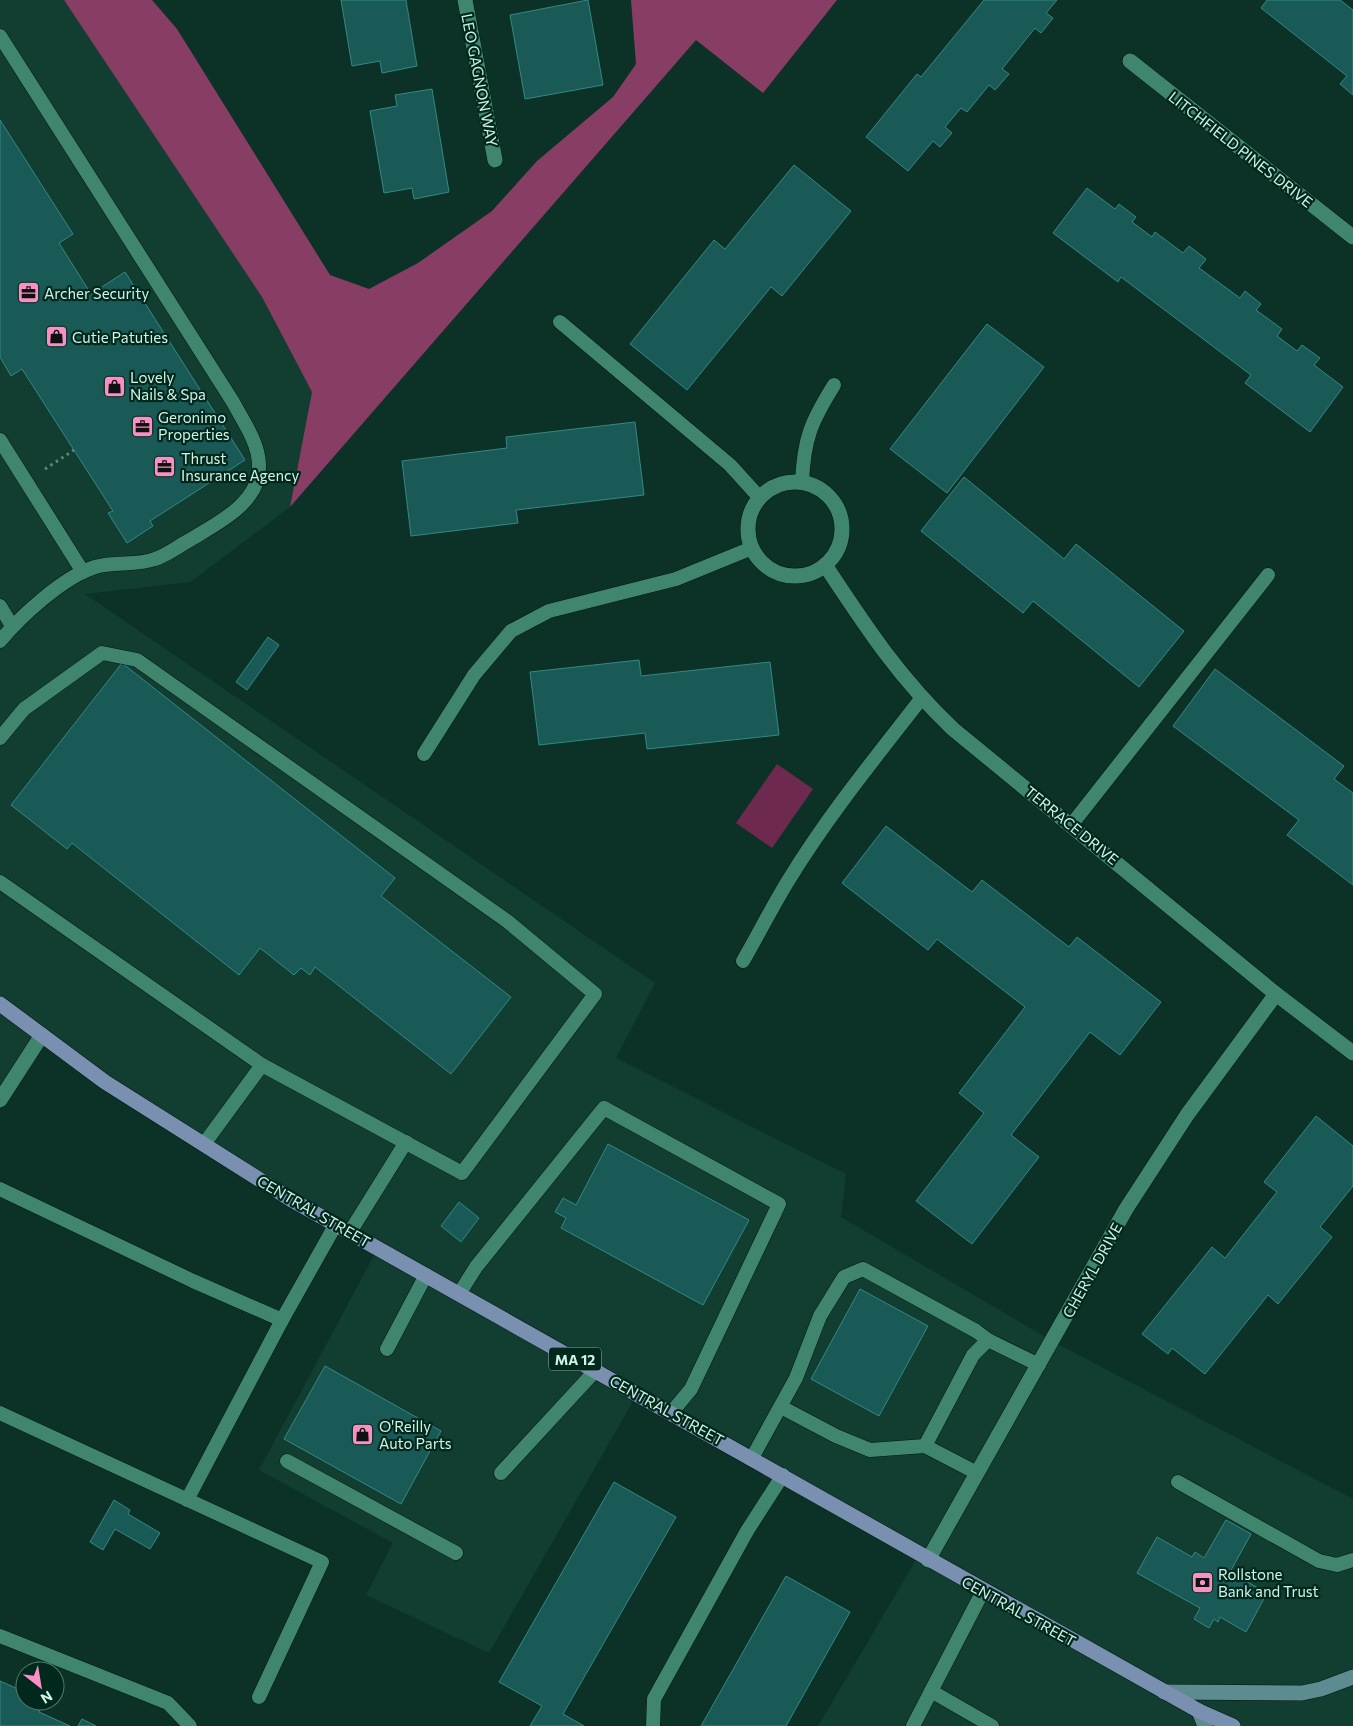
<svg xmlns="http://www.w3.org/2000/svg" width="1353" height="1726" viewBox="0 0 1353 1726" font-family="Commissioner,sans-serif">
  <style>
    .built { fill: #113e30 }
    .green { fill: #6e294f }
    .forest { fill: #883d65 }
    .building { fill: #195a56; stroke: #358883 }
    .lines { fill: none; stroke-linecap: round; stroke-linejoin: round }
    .lane-casing { stroke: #031811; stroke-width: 15 }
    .street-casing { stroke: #031811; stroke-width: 16 }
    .secondary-casing { stroke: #031811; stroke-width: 16 }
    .primary-casing { stroke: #031811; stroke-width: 16 }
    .path { stroke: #618679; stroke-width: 3; stroke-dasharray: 2.5 4; stroke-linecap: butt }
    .lane { stroke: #40866f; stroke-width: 14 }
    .street { stroke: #40866f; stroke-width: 15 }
    .secondary { stroke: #5c8b90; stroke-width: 15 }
    .primary { stroke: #7990b0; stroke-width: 15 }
    .labels { text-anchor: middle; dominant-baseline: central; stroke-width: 4.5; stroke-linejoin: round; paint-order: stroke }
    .shield { fill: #01281d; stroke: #93b6a9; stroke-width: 1 }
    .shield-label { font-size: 14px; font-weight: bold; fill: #d1f3e5 }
    .street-label { font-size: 15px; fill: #d1f3e5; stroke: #01281d }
    .poi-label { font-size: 15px; fill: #d1f3e5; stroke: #01281d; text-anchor: start }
  </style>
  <rect width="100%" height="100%" fill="#0c3227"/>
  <path class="built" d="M0,0H64L262,297L312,392L290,507L190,582L85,594L655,983L616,1058L846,1174L841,1217L1052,1341L1353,1499V1726H818L919,1555L637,1394L489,1653L366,1595L393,1543L259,1470L378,1248L43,1035L0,1100Z"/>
  <path class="green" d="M777,764L813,789L772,848L736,823Z"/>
  <path class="forest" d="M64,0H152L177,29L330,275L369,289L418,263L492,211L537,161L613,97L636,64L631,0H837L763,93L696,40L290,507L312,392L262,297Z"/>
  <g class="building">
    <path d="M341,0H406L417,66L382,73L380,61L352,66Z"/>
    <path d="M588,0L603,85L525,99L510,15Z"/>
    <path d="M984,0H1057L1046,13L1053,18L1041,33L1035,28L1002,69L1009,74L995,90L989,85L967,112L961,108L945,127L952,133L940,147L933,141L908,171L866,137L917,74L921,77Z"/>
    <path d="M1267,0H1340L1353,10V95L1340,84L1347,76L1261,8Z"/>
    <path d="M432,89L449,192L414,199L412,188L384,193L370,111L397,106L395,95Z"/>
    <path d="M0,120L73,234L59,243L91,294L125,272L245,460L150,521L153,526L127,543L108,513L113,511L22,369L11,376L0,357Z"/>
    <path d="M794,165L851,211L782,296L771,287L687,390L630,344L714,240L725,249Z"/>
    <path d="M1087,188L1115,209L1119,204L1136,217L1132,222L1152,237L1155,232L1183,253L1189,246L1206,259L1199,268L1240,298L1245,291L1261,304L1256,310L1282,329L1277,336L1297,351L1302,345L1320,358L1314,365L1343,387L1310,432L1245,383L1251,375L1121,277L1118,282L1053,233Z"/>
    <path d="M987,324L1044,367L947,493L890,449Z"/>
    <path d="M635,422L644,495L516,510L518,523L411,536L402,461L507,448L506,437Z"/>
    <path d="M964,477L1064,559L1076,544L1184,631L1139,687L1033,601L1023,613L921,531Z"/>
    <path d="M268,637L279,645L247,690L236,682Z"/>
    <path d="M639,660L641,676L770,662L779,735L647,749L645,733L539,745L530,672Z"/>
    <path d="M122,663L395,878L381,896L511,997L451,1074L315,967L310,975L301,968L294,975L260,948L239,975L72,843L67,849L11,805Z"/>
    <path d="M1215,669L1344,766L1334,779L1353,793V885L1287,835L1299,820L1173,726Z"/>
    <path d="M886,826L972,892L982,880L1069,947L1077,937L1161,1002L1120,1055L1090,1032L1011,1135L1039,1157L972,1244L916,1201L984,1113L959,1093L1025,1007L937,939L928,950L842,883Z"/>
    <path d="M1316,1116L1353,1146V1186L1320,1227L1332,1237L1278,1304L1268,1295L1205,1374L1172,1348L1168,1354L1142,1334L1212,1247L1225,1258L1277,1192L1264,1182Z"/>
    <path d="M608,1144L749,1220L703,1305L561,1228L566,1218L555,1212L563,1198L576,1205Z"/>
    <path d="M459,1202L479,1218L461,1242L441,1226Z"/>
    <path d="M860,1289L928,1326L879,1416L811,1379Z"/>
    <path d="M325,1366L441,1431L401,1504L284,1439Z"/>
    <path d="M614,1482L676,1517L563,1714L584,1726H530L542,1706L499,1682Z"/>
    <path d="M114,1500L130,1510L128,1514L160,1533L150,1549L115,1529L103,1550L90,1542Z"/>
    <path d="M1226,1520L1251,1534L1230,1572L1267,1593L1246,1632L1220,1617L1218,1622L1214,1619L1209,1628L1194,1619L1200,1608L1137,1573L1157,1537L1192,1557L1195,1552L1204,1558Z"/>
    <path d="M786,1576L850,1612L786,1726H701Z"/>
    <path d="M0,1681L25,1692V1701H44L39,1712L70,1726H0Z"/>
    <path d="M82,1719L96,1726H78Z"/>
  </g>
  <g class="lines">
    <defs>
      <g id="lane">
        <path d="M0,36L233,402C243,421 259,443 259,465C261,503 216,524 188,541C177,547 167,555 155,559C136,566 114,561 95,567C63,577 21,616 0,641"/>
        <path d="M560,322L730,465L760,498"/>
        <path d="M0,440L83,572"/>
        <path d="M802,482C804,438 811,422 834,385"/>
        <path d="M0,606L12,626"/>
        <path d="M0,738L24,709L102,653L137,660L507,921L595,994L462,1173L262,1065L0,882"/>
        <path d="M424,754L474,675L511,631L549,611L676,579L752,548"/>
        <path d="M1072,824L1268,575"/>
        <path d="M743,961C758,935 772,907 788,881C827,817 875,758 921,699"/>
        <path d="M204,1144L262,1065"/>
        <path d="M0,1189L193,1281L282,1320L336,1224"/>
        <path d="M350,1232L406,1142"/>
        <path d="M459,1294L476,1267L604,1108L779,1204L691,1389L671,1413"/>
        <path d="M387,1349L426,1275"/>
        <path d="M781,1407L836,1436L870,1450L925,1446"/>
        <path d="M0,1413L322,1562L259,1697"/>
        <path d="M752,1458L796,1378L820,1316L844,1277L863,1269L976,1331L988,1340"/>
        <path d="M287,1461L456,1553"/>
        <path d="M501,1473L596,1370"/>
        <path d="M977,1473L925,1446L973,1355L988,1340L1039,1365"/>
        <path d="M1178,1482L1319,1561L1337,1565L1353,1560"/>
        <path d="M187,1500L282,1320"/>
        <path d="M0,1636L168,1703L190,1726"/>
        <path d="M931,1691L992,1726"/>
        <path d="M653,1726L654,1699L747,1531L783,1475"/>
        <path d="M913,1726L983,1591"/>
      </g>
      <g id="street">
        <path d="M465,0L495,160"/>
        <path d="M1130,61L1353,237"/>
        <circle cx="795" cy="529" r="47"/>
        <path d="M825,565C866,627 899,678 953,729L1276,994L1353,1053"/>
        <path d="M0,1100L42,1035"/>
        <path d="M928,1560L1126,1209L1187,1115L1276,994"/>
      </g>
      <g id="secondary">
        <path d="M1164,1692L1302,1693L1321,1689L1353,1677"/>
        <path d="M1199,1711L1205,1726"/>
      </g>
      <path id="primary" d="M0,1004L105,1082L290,1199L1199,1711L1233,1726"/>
    </defs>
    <use href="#lane" class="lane-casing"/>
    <use href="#street" class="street-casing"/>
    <use href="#secondary" class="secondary-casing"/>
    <use href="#primary" class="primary-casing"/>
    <path class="path" d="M45,469L74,450"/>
    <use href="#lane" class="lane"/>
    <use href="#street" class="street"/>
    <use href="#secondary" class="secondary"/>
    <use href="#primary" class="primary"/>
  </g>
  <defs>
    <symbol id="office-square" viewBox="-11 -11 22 22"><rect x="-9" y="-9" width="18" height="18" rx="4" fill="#fb8fc5" stroke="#01281d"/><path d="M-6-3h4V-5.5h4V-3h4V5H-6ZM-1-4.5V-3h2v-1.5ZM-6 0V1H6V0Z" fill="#111"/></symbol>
    <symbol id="shop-square" viewBox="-11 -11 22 22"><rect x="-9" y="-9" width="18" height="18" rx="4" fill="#fb8fc5" stroke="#01281d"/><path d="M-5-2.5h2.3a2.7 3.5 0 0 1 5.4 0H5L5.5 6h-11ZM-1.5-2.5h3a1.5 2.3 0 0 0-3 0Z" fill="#111"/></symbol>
    <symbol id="bank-square" viewBox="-11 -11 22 22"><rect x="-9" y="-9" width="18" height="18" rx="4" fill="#fb8fc5" stroke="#01281d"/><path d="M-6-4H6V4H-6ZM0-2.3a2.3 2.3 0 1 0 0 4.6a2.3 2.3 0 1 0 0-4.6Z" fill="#111"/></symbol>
  </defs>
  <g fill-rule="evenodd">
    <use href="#office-square" x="16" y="280" width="25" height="25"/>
    <use href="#shop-square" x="44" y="324" width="25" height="25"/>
    <use href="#shop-square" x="102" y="374" width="25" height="25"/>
    <use href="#office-square" x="130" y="414" width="25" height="25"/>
    <use href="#office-square" x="152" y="454" width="25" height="25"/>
    <use href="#shop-square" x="350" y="1422" width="25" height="25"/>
    <use href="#bank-square" x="1190" y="1570" width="25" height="25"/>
  </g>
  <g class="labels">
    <rect class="shield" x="549" y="1347.5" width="52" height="23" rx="4"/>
    <g class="shield-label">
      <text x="575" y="1359">MA 12</text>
    </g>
    <g class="street-label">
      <text transform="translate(480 80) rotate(79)">LEO GAGNON WAY</text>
      <text transform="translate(1241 149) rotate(38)">LITCHFIELD PINES DRIVE</text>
      <text transform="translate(1072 825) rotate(39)">TERRACE DRIVE</text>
      <text transform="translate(314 1211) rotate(30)">CENTRAL STREET</text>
      <text transform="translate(1092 1270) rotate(-61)">CHERYL DRIVE</text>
      <text transform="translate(667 1410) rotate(29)">CENTRAL STREET</text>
      <text transform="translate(1019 1611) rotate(29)">CENTRAL STREET</text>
    </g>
    <g class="poi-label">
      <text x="44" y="293">Archer Security</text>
      <text x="72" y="337">Cutie Patuties</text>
      <text x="130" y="377">Lovely<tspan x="130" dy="17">Nails &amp; Spa</tspan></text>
      <text x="158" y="417">Geronimo<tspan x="158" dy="17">Properties</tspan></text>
      <text x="181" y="458">Thrust<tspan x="181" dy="17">Insurance Agency</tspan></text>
      <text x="379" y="1426">O'Reilly<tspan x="379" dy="17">Auto Parts</tspan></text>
      <text x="1218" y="1574">Rollstone<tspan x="1218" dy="17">Bank and Trust</tspan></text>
    </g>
  </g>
  <g transform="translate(40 1686) rotate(149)"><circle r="24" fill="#01281d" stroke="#54796d"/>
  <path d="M0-4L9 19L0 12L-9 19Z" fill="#fb8fc5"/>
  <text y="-8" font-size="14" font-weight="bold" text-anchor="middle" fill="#d1f3e5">N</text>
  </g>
</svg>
